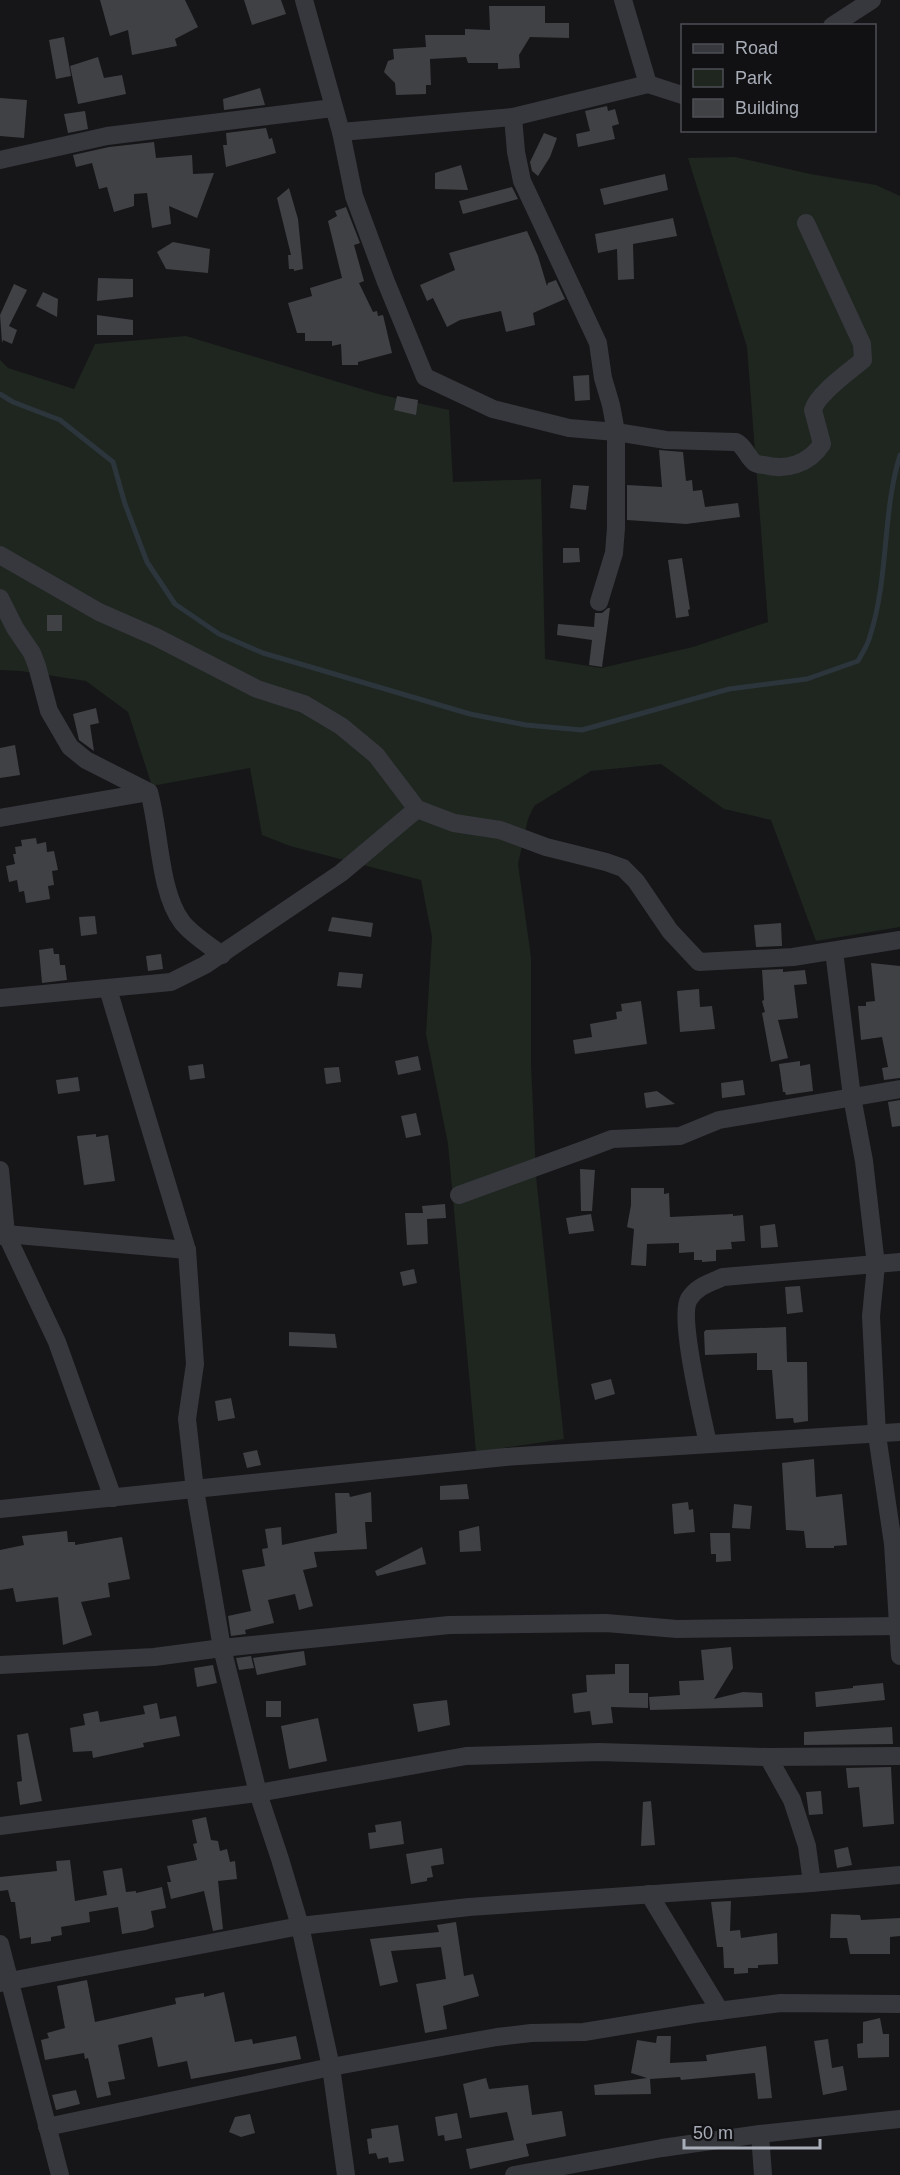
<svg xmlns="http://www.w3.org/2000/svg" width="900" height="2175" viewBox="0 0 900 2175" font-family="Arial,sans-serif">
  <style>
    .green { fill: #1e261f }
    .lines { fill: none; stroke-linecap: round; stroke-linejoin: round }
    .stream { stroke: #2c353c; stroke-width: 5 }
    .building { fill: #404145 }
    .street { stroke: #37383d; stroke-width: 18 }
  </style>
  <rect width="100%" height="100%" fill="#161618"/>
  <path class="green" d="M735,157L810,174L876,185L900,196V927L816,941L771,820L724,809L661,764L591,771L534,806L528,819L518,864L531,957V1064L536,1176L564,1439L476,1452L448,1144L426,1034L432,937L421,880L290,846L262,835L250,768L152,786L128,712L86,681L21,671L0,670V360L8,368L74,389L95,344L186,336L378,394L449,410L453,482L541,479L545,659L601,668L693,647L768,622L747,347L688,158Z"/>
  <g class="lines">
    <path class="stream" d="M0,394L13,402L60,420L113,462L125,504L147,562L175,604L219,634L263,653L470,714L526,725L582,730L729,689L807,679L858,661C862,653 868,645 870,636C889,577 882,514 900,455"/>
  </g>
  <g class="building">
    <path d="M100,0H185L198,27L175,39L177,46L132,55L128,30L110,36Z"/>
    <path d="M244,0H281L286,14L252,25Z"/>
    <path d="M489,6H545V23H569V38L530,37L519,55L520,68L498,69V63H468L466,57L430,59L431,85H426V94L396,95L395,83L384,72L388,61L394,59L393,49L426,47L425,35H465V29L490,30Z"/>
    <path d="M64,37L71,76L56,79L49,40Z"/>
    <path d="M98,57L104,78L122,75L126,94L78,104L70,66Z"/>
    <path d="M260,88L265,105L224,110L223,99Z"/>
    <path d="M0,98L27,100L24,138L0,136Z"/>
    <path d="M607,106L608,111L615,109L619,124L612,126L615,139L578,147L576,134L590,131L585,111Z"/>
    <path d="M85,111L88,129L68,133L64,114Z"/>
    <path d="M266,128L269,139L272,138L276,153L226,167L223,145H227L226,133Z"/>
    <path d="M544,133L557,138L550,157L538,176L532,171L530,162Z"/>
    <path d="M154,142L156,158L192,155L193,174L214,173L197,218L169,206L171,224L152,228L147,193L134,194V206L114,212L107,187L99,189L92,163L76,167L73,155L109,147Z"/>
    <path d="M461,165L468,190L435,189V173Z"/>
    <path d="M665,174L668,190L604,205L600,189Z"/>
    <path d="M512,187L518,199L463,214L459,201Z"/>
    <path d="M289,188L298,219L303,269L294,271V269H289L288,255H291L277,198Z"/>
    <path d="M346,207L360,243L354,245L364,281L359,283L373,312L377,311L378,316L383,315L392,353L358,362V365H342L341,344L332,346V341H305V333H297L288,303L312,296L310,288L342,278L328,221L337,216L335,211Z"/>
    <path d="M673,218L677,236L633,244L634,279L618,280L617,249L598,253L595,234Z"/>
    <path d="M527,231L538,256L547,286L548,283L556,280L565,299L533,313L535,325L506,332L501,311L460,320L447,327L433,298L427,301L420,285L455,270L449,253Z"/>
    <path d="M173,242L210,249L208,273L166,269L157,252Z"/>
    <path d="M98,278L133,279V297L97,301Z"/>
    <path d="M14,284L27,290L9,326L17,330L12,344L3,340L2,343L0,315Z"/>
    <path d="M43,292L58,299L57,317L36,306Z"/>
    <path d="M97,315L133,320V335H97Z"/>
    <path d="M589,375L590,400L575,401L573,376Z"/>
    <path d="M397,396L418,400L416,415L394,410Z"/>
    <path d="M659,450L683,452L686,481L692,480L693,491L702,490L705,507L738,503L740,517L686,524L627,520V485L662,487Z"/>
    <path d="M573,485L589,486L586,510L570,508Z"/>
    <path d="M563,548H579L580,562L563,563Z"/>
    <path d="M682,558L690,609L688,610L689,616L676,618L668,560Z"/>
    <path d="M608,608H610L602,667L589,665L592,640L557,635L558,624L594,627L595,613H602Z"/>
    <rect x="47" y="615" width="15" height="16"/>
    <path d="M96,708L99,723L90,725L94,751L79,740L73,714Z"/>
    <path d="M15,745L20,775L0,778V748Z"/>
    <path d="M36,838L37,844L46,842L47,852L54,851L58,870L52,871L54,885L48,886L50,899L26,903L24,891L19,892L17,880L9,882L6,866L15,864L13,854H16L15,847L22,846L21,840Z"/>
    <path d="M95,916L97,934L81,936L79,917Z"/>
    <path d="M332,917L373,923L371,937L328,931Z"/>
    <path d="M781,923L782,946L756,947L754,925Z"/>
    <path d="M53,948L54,954H59L60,965H65L67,980L42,983L39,950Z"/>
    <path d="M161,954L163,969L148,971L146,956Z"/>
    <path d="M871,963L900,966V1078L884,1080L882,1068L888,1067L882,1037L861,1040L858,1006H866V1002L875,1001Z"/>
    <path d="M783,969V972L805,970L807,984L794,985L798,1018L778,1020L788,1058L771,1062L762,1013L765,1012L762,1001L764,1000L762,970Z"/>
    <path d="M339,972L363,974L361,988L337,986Z"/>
    <path d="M699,989L700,1007L712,1006L715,1029L680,1032L677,991Z"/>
    <path d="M641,1001L647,1044L575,1054L573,1040L592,1037L590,1024L617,1019L616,1012L622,1011L621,1004Z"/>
    <path d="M418,1056L421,1070L398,1075L395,1061Z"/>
    <path d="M800,1061V1066L810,1064L813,1091L786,1095L785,1092H783L779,1064Z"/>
    <path d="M203,1064L205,1078L190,1080L188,1066Z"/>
    <path d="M339,1067L341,1082L326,1084L324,1068Z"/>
    <path d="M78,1077L80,1091L58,1094L56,1080Z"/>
    <path d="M743,1080L745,1095L722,1098L721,1083Z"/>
    <path d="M657,1091L675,1104L646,1108L644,1093Z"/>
    <path d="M900,1100V1126L892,1127L888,1102Z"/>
    <path d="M416,1113L421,1135L406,1138L401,1116Z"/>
    <path d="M96,1134V1137L108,1135L115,1181L84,1185L77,1136Z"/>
    <path d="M580,1169L595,1170L592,1211H581Z"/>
    <path d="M631,1188H664V1194L669,1193L670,1217L733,1214V1216L743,1215L745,1241L731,1242L732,1249L716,1250V1261L702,1262V1260H694V1252L679,1253V1243L647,1244L646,1266L631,1265L634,1229L627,1227L631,1205Z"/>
    <path d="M445,1204L446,1218L427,1219L428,1244L407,1245L405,1213H423L422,1206Z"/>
    <path d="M591,1214L594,1231L569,1234L566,1218Z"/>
    <path d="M775,1224L778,1247L761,1248L760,1226Z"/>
    <path d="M414,1269L417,1283L403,1286L400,1272Z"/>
    <path d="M800,1286L803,1312L787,1314L785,1287Z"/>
    <path d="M786,1327L787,1362H807L808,1421L794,1423L793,1418L776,1419L772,1370H757V1353L705,1355L704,1332L706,1330Z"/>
    <path d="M289,1332L335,1334L337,1348L289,1346Z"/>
    <path d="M611,1379L615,1394L595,1400L591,1384Z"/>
    <path d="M231,1398L235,1418L218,1421L215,1401Z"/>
    <path d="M257,1450L261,1465L247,1468L243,1453Z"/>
    <path d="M814,1459L816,1497L842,1494L847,1545L834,1546V1548H806L804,1531L786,1530L782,1463Z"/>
    <path d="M467,1484L469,1499L440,1500V1486Z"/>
    <path d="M371,1492L372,1522H365L367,1549L314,1552L317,1567L303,1570L313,1606L299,1610L295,1594L268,1600L274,1623L245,1630L246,1634L231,1636L228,1616L251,1611L242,1570L265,1566L262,1549L268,1548L265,1529L281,1527L282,1545L337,1533L335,1493H349L350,1497Z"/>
    <path d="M688,1502L689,1510L693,1509L695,1532L674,1534L672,1504Z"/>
    <path d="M734,1504L752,1506L750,1529L732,1528Z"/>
    <path d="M479,1526L481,1551L460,1552L459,1531Z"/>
    <path d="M67,1531L68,1542H75V1545L122,1537L130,1579L108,1583L110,1597L81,1602L92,1635L63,1645L58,1597L16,1602L13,1588L0,1590V1550L24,1545L22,1536Z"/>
    <path d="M710,1533H730L731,1561L716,1562V1554H711Z"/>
    <path d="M422,1547L426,1564L377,1576L375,1571Z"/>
    <path d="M731,1647L733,1668L714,1699L743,1692L762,1693L763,1707L650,1710L649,1697L680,1695L679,1681L704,1680L701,1650Z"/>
    <path d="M304,1651L306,1665L257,1675L253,1658Z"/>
    <path d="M251,1656L254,1668L239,1670L236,1658Z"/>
    <path d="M615,1664H629V1693H648V1708L611,1707L613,1723L592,1725L590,1711L574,1713L572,1694L587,1692L586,1675L615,1674Z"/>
    <path d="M213,1665L217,1683L197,1687L194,1668Z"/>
    <path d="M883,1683L885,1700L816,1707L815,1692L853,1688V1686Z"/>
    <path d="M447,1700L450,1725L418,1732L413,1704Z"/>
    <rect x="266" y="1701" width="15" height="16"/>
    <path d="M157,1703L160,1719L176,1716L180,1736L143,1743L144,1747L93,1758L92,1751L73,1752L70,1728L85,1725L83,1714L98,1711L100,1722L145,1714L143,1706Z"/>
    <path d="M318,1718L327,1761L289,1769L281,1726Z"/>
    <path d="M892,1727L893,1744L804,1745V1732Z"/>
    <path d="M28,1733L42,1801L20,1805L17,1782L22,1781L17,1735Z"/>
    <path d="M891,1767L894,1824L863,1827L859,1787L848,1788L846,1768Z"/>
    <path d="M821,1791L823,1814L809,1815L806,1792Z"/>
    <path d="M651,1801L655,1845L641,1846L643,1802Z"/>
    <path d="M206,1817L211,1840L218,1841L220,1851L227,1849L230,1862L235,1861L237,1879L218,1881L223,1929L213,1931L204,1891L171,1899L167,1882H171L167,1866L197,1860L193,1844L197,1843L192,1820Z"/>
    <path d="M401,1821L404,1844L370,1849L368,1833L376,1832L375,1825Z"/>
    <path d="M848,1847L852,1865L837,1868L834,1850Z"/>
    <path d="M442,1848L444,1864L431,1866L433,1877L427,1878V1881L411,1884L406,1854Z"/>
    <path d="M70,1860L75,1901L107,1895L103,1871L122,1868L126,1892L136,1891V1893L162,1887L166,1908L151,1911L154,1927L146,1930L122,1934L118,1907L89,1912L90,1922L61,1927L62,1935L51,1937V1941L31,1944V1937L20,1939L15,1902H11L8,1890L0,1891V1877L57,1871L56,1861Z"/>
    <path d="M731,1901L730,1931L740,1930L741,1938L777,1933L778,1964L758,1965V1968H748V1973L734,1974V1968H724L723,1947H717L711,1902Z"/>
    <path d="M831,1914L860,1915L861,1920L900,1918V1936L890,1937V1954H850L847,1938H830Z"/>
    <path d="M456,1922L464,1976L473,1974L479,1996L443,2006L447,2029L425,2033L416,1984L446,1979L441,1947L391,1951L398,1982L380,1986L370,1939L439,1932L437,1925Z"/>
    <path d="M87,1980L95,2022L176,2004L175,1998L204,1993V1997L224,1992L235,2042L252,2039L253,2044L296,2036L301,2059L191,2079L187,2061L158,2067L152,2037L118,2045L125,2079L108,2082L111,2095L97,2098L88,2058L85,2059L84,2053L45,2060L41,2040L49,2038L47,2033L65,2028L57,1986Z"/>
    <path d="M880,2018L883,2034H889V2057L858,2058L857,2044L863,2043V2022Z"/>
    <path d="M657,2036H671L670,2063L707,2061L706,2055L766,2046L772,2098L758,2099L755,2073L681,2080L680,2077L650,2079L651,2094L595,2095L594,2085L647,2078L631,2073L637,2040L656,2043Z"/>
    <path d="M828,2039L832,2068L843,2066L847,2090L823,2095L814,2041Z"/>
    <path d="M486,2078L489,2089L528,2085L532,2115L562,2111L566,2136L526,2144L529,2156L470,2169L466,2149L514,2140L507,2112L470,2118L463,2084Z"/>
    <path d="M76,2090L80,2104L56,2110L52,2095Z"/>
    <path d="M457,2113L462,2138L445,2141L444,2135L438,2136L435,2117Z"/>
    <path d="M250,2114L255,2133L241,2137L229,2132L235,2117Z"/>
    <path d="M398,2125L404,2161L389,2163L388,2157L378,2159L376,2153L369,2154L367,2139L372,2138L371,2129Z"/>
  </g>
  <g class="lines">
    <g class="street">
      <path d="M304,0L341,132L354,196L386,282L425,377L493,409L569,428L616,432L666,440L736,442C745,446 747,457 755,463C756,464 762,465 764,465C786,471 809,464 822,444L813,410C817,394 850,371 863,360L862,344L806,223"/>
      <path d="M832,26L872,0"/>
      <path d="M648,84L682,95"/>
      <path d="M513,117L516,152L522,181L598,343L603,378L611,405L616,432V528L614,553L599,602"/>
      <path d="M341,132L513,117L648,84L623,0"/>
      <path d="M0,160L107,136L333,108"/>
      <path d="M0,555L99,612L156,637L257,689L304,704L341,726L376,755L417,809L454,823L500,830L546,847L606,862L623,868L636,881L670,931L699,962L793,957L900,940"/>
      <path d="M0,598L15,628L32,653L37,666L49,711L70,747L86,760L149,792C160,830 159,892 182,922C192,935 209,945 222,955"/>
      <path d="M0,818L149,792"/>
      <path d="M834,951L852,1097L864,1161L876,1265L871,1316L877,1435L893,1544L900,1656"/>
      <path d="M108,989L187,1250L195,1364L187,1419L195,1490L222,1648L258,1793L280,1859L300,1926L331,2067L346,2175"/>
      <path d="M0,998L171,982L205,965L341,873L417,809"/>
      <path d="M0,1170L6,1234L57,1342L113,1498"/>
      <path d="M459,1195L586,1149L612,1139L680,1136L719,1120L900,1089"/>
      <path d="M0,1236L6,1234L187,1250"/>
      <path d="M708,1444C703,1419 678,1317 689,1299C697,1286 710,1283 723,1277L900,1262"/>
      <path d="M0,1509L505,1457L900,1432"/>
      <path d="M0,1665L154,1657L222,1648L449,1625L606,1623L677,1629L900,1626"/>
      <path d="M768,1757L792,1800L807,1846L812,1883"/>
      <path d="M0,1826L258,1793L466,1756L599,1752L768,1757L900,1756"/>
      <path d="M649,1894L720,2011"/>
      <path d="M0,1944L60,2175"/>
      <path d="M0,1983L300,1926L469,1907L812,1883L900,1875"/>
      <path d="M47,2127L331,2067L497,2037L531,2033L584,2032L694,2014L781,2003L900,2004"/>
      <path d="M760,2134L763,2175"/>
      <path d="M514,2175L662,2148L760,2134L900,2119"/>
    </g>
  </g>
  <rect x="681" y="24" width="195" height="108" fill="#111113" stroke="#4d4f55" stroke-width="1.5"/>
  <rect x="693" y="44" width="30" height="9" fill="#37383d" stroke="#4d4f55" stroke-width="1.5"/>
  <text x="735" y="54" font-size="18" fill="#a8adb8">Road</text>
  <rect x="693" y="69" width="30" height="18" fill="#1e261f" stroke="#4d4f55" stroke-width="1.5"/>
  <text x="735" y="84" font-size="18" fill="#a8adb8">Park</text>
  <rect x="693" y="99" width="30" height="18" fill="#404145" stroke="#4d4f55" stroke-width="1.5"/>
  <text x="735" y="114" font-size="18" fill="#a8adb8">Building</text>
  <path d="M684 2139v9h136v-9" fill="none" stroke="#a8adb8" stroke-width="3"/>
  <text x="693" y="2139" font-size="18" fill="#a8adb8" stroke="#111113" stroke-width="4.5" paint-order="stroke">50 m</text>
</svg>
